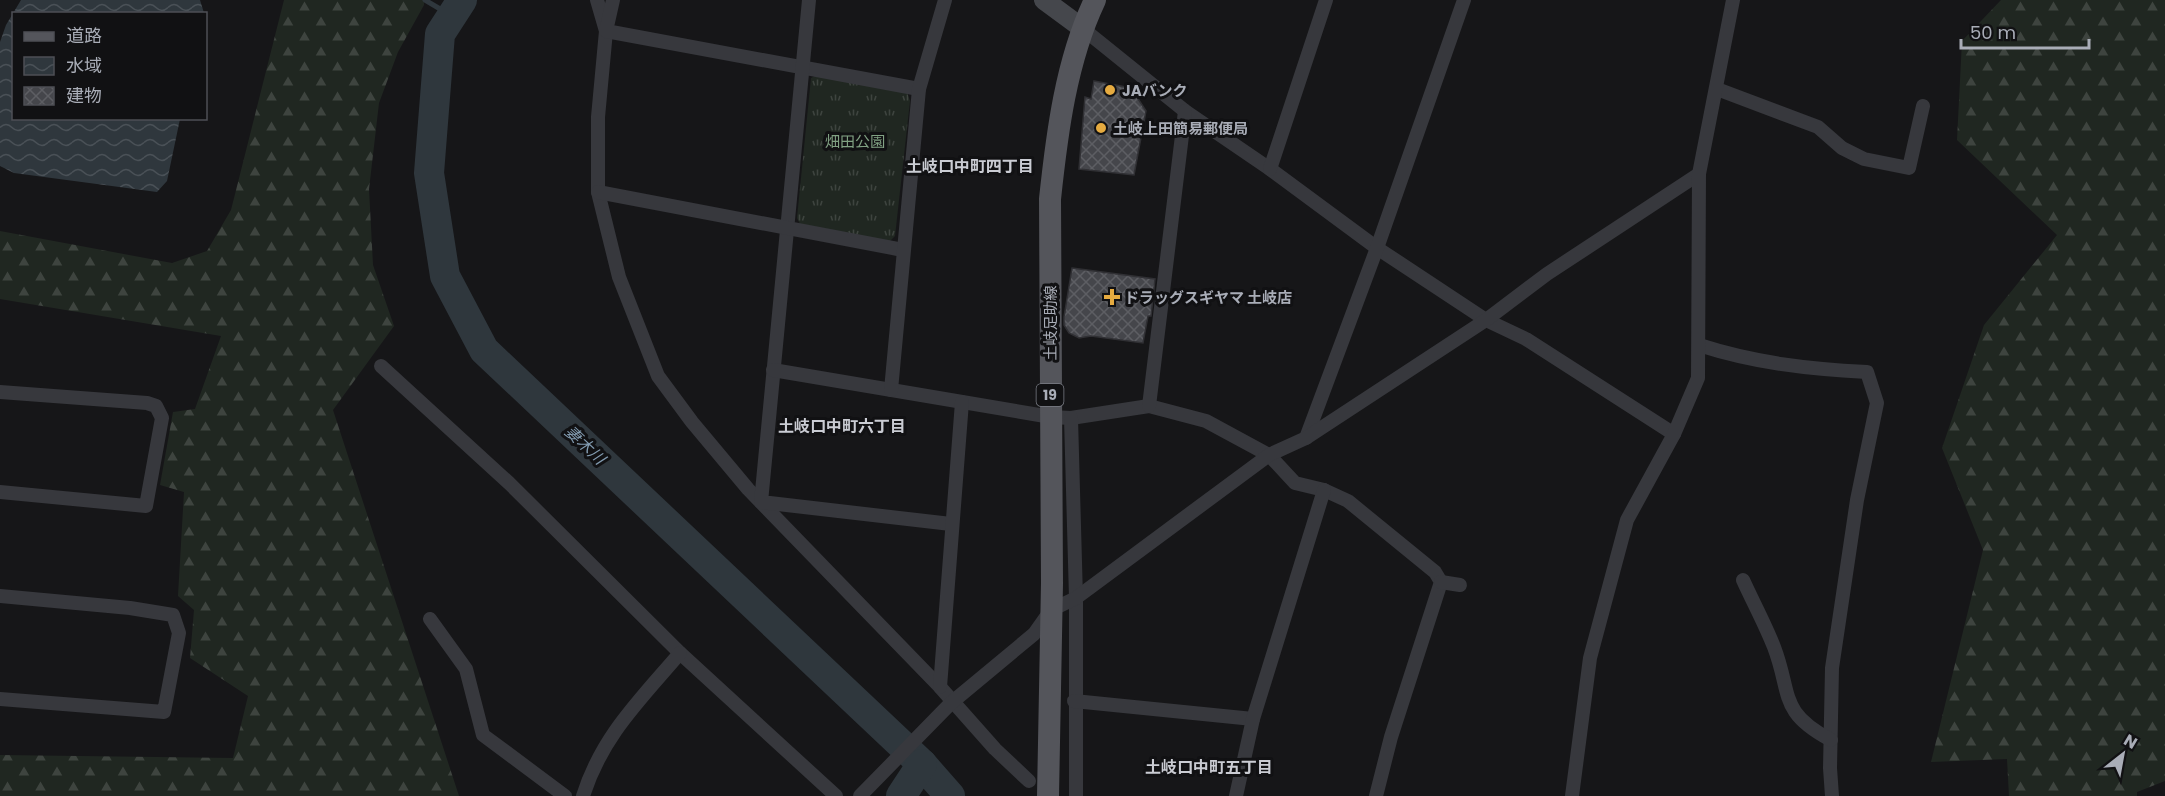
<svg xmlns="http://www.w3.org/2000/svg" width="2165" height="796" viewBox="0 0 2165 796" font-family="Poppins,'Noto Sans JP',sans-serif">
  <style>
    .grass { fill: url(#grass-tufts) }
    .forest { fill: url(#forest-firs) }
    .water { fill: url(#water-waves) }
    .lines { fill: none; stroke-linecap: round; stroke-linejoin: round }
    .stream { stroke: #2f373d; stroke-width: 5 }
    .river { stroke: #2f373d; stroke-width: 30 }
    .building { fill: url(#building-cross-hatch); stroke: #303034; stroke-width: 1.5 }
    .street { stroke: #37383d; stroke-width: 14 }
    .secondary { stroke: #45474c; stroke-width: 20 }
    .primary { stroke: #54555b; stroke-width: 22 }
    .poi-dot { fill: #e6ab40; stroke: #111113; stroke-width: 2 }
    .labels { text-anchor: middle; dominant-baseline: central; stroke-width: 6; stroke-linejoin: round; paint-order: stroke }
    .shield { fill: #111113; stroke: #7b7e86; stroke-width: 1.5 }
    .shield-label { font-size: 14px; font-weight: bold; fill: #a9adb7 }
    .poi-label { font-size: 15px; font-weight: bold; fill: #a9adb7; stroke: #111113; text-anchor: start }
    .park-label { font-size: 15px; fill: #81a183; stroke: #111113 }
    .street-label { font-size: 15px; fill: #a9adb7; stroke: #111113 }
    .neighbourhood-label { font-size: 16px; font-weight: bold; fill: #caccd3; stroke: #111113 }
    .water-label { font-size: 16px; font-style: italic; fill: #829bb0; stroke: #111113 }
  </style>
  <defs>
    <pattern id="grass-tufts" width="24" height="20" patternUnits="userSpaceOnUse" patternTransform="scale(1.5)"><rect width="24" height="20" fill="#202721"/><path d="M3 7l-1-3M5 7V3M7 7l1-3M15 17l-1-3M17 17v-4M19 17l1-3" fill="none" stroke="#3e443f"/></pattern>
    <pattern id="forest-firs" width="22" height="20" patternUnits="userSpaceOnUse" patternTransform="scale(1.5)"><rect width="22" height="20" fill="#202721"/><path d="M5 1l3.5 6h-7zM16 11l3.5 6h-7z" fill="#3e443f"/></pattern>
    <pattern id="water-waves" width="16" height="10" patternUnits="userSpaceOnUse" patternTransform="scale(1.5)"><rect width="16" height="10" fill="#2f373d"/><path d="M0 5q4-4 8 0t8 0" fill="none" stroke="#4a5157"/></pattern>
    <pattern id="building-cross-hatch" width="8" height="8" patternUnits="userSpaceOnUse" patternTransform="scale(1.5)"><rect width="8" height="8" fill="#45464b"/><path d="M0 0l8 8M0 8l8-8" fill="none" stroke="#5d5e63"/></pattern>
  </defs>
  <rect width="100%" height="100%" fill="#161618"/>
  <path class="grass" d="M817,75L907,92L910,101L895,236L890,241L800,224L797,218L811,78Z"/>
  <g class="forest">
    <path d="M284,0H424V5L398,52L379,103L369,189L373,265L394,326L333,410L459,796H0V755L233,758L248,696L190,658L194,610L178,596L184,492L160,485L173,412L195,409L221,336L0,299V231L172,263L207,251L231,210Z"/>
    <path d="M2001,0H2165V781L2137,792V796H2009L2007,759L1931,762L1983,550L1942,448L1984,325L2057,235L1957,140L1962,41Z"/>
  </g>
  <path class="water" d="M21,0H200L204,13L14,14V118L180,119L167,181L157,192L14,173L0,166V42L6,25Z"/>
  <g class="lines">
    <path class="stream" d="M425,0L452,16"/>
    <g class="river">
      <path d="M462,0L440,34L429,173L445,276L484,350L922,764L950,796"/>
      <path d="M901,796L922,764"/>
    </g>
  </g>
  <g class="building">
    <path d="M1094,81L1131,88L1146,111L1134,175L1079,169L1085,97L1091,99Z"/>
    <path d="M1072,268L1155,279L1151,316H1148L1143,343L1091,336L1079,338L1069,333L1064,325V317Z"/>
  </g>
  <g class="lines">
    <g class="street">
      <path d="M597,0L606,31L598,117V192L619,277L658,376L692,422L748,489L940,687L995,749L1029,781"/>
      <path d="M613,0L606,31L919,89"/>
      <path d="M809,0L761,502L951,524"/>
      <path d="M1082,28L1185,111L1270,169L1377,248L1486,320L1526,339L1674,434"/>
      <path d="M1717,89L1818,127L1842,148L1864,159L1909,168L1923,106"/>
      <path d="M1270,169L1326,0"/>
      <path d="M598,192L903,250"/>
      <path d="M1699,345C1755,363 1808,369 1867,372L1877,403L1857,500L1832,668L1830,768L1832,796"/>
      <path d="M381,366L509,483L680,653L836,796"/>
      <path d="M773,370L1051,417L1071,418L1149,406L1206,421L1269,455L1295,483L1324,490L1348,501L1435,572L1441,582L1391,737L1376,796"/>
      <path d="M891,390L919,89L945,0"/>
      <path d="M0,392L147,403L156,406L162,418L146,506L0,492"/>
      <path d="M1149,406L1185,111"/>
      <path d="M1071,418L1076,598V796"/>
      <path d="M1306,438L1377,248L1464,0"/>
      <path d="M1743,580C1753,602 1765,624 1774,647C1792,694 1778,712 1831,740"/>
      <path d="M1441,582L1460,585"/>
      <path d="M0,596L130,608L173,615L179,633L164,712L0,699"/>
      <path d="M430,619L466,669L483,735L565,796"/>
      <path d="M940,687L962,402"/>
      <path d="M1074,701L1253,719"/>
      <path d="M583,796C602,736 640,700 680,653"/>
      <path d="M860,796L951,703L1034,634L1051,610L1076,598L1269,455L1306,438L1486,320L1547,274L1699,174"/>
      <path d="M1236,796L1253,719L1324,490"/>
      <path d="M1572,796L1590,658L1627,520L1674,434L1698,378L1699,174L1733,0"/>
    </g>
    <path class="secondary" d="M1044,0L1082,28"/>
    <path class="primary" d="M1048,796L1052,583L1050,199C1057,133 1066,61 1095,0"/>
  </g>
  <g class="poi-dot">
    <circle cx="1110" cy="90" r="6"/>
    <circle cx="1101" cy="128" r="6"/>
    <path d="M1109 288h6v6h6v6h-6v6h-6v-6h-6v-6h6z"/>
  </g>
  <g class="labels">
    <rect class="shield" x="1036.5" y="384" width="27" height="22" rx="4.5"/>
    <g class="shield-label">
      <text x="1050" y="395">19</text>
    </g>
    <g class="poi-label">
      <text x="1122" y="90">JAバンク</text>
      <text x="1113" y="128">土岐上田簡易郵便局</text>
      <text x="1124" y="297">ドラッグスギヤマ 土岐店</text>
    </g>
    <g class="park-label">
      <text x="855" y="141">畑田公園</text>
    </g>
    <g class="street-label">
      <text transform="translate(1050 323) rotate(-90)">土岐足助線</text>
    </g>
    <g class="neighbourhood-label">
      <text x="970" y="166">土岐口中町四丁目</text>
      <text x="842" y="426">土岐口中町六丁目</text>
      <text x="1209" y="767">土岐口中町五丁目</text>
    </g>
    <g class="water-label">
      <text transform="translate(585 445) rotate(43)">妻木川</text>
    </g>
  </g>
  <rect x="12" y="12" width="195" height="108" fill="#111113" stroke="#4e4f55" stroke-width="1.5"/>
  <rect x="24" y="32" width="30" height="9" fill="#54555b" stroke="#4e4f55" stroke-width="1.5"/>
  <text x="66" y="42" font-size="18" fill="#a9adb7">道路</text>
  <rect x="24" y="57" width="30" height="18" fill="url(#water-waves)" stroke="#4e4f55" stroke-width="1.5"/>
  <text x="66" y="72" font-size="18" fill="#a9adb7">水域</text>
  <rect x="24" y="87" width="30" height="18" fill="url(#building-cross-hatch)" stroke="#4e4f55" stroke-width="1.5"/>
  <text x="66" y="102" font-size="18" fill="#a9adb7">建物</text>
  <g transform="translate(2123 754) rotate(31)" stroke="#111113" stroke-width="4.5" paint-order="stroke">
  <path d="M0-4.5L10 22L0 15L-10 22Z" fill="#a9adb7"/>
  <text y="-9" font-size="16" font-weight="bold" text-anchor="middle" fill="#a9adb7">N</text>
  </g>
  <path d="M1961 39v9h128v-9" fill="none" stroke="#a9adb7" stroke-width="3"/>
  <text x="1970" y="39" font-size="18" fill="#a9adb7" stroke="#111113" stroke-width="4.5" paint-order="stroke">50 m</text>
</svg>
